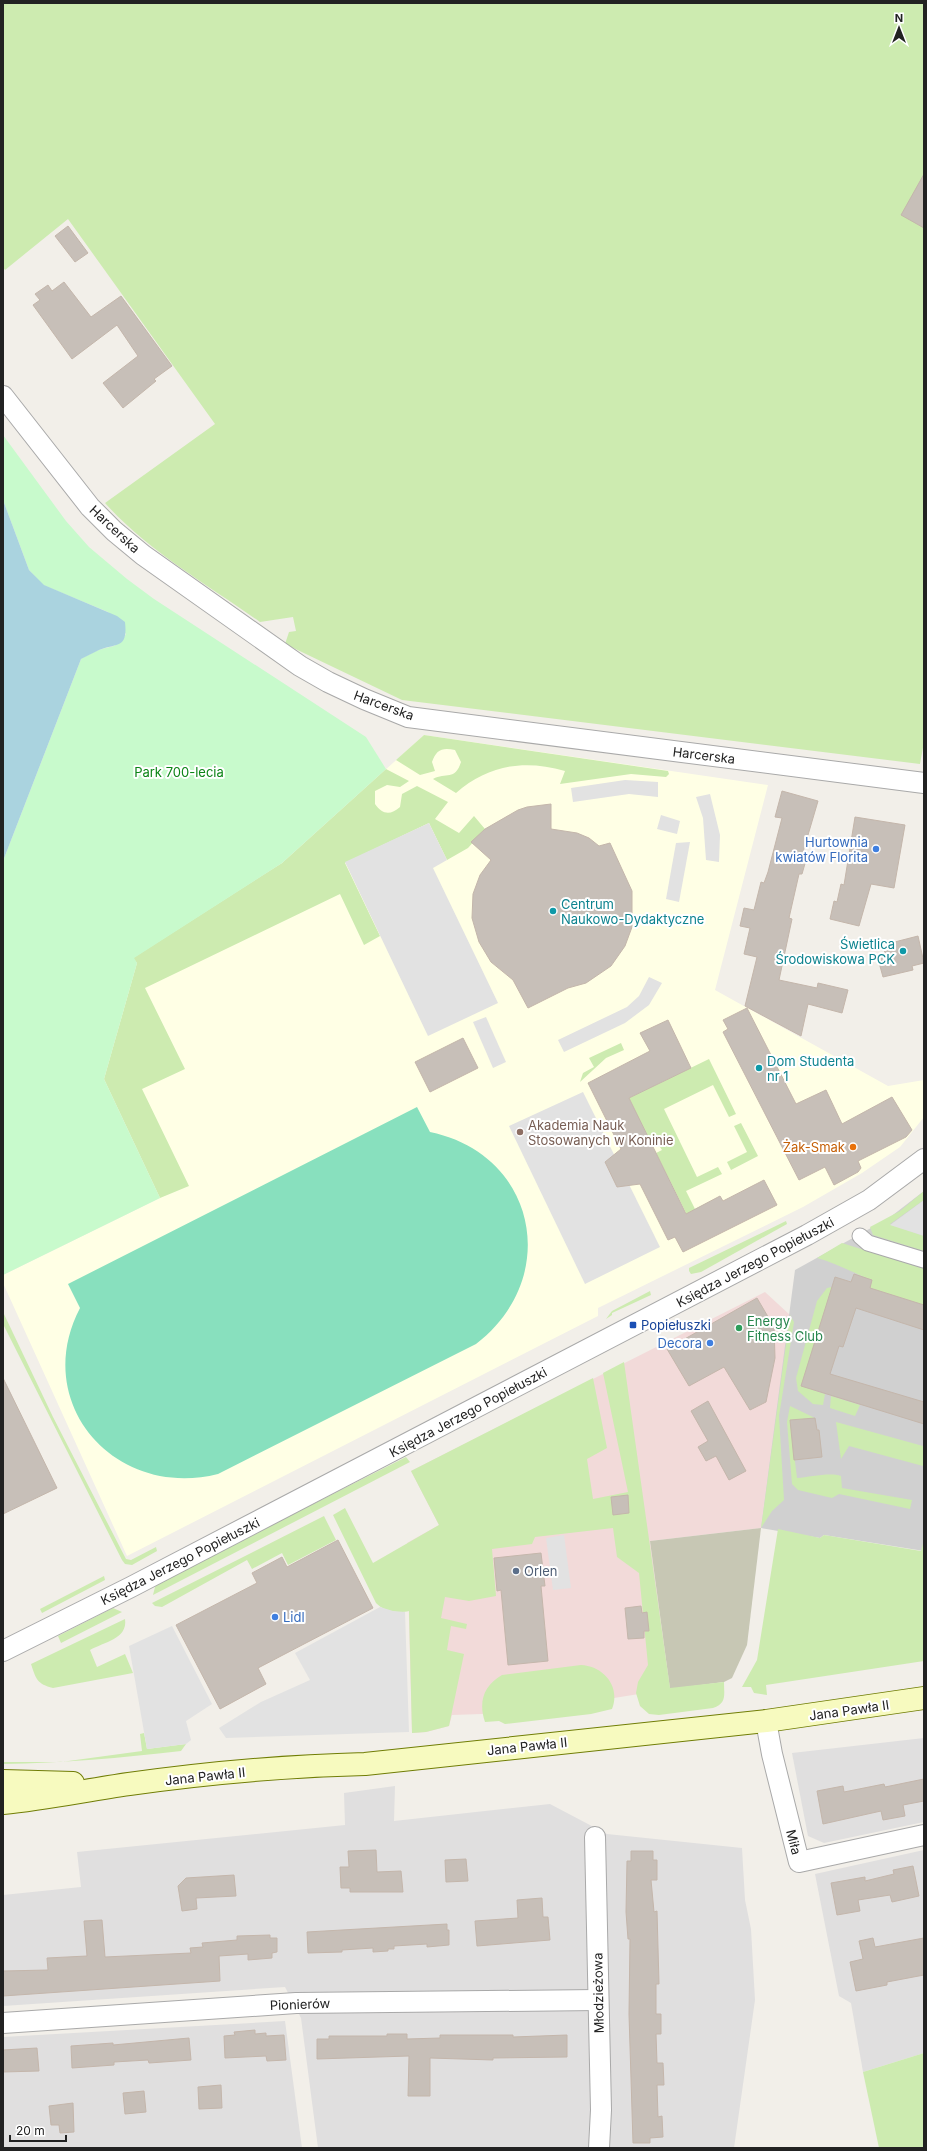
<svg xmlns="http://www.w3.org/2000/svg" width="927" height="2151" viewBox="0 0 927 2151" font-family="Inter,sans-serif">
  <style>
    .residential { fill: #e0dfdf }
    .commercial { fill: #f2dad9 }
    .education { fill: #ffffe5 }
    .religious { fill: #d0d0d0 }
    .construction { fill: #c7c7b4 }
    .grass { fill: #cdebb0 }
    .park { fill: #c8facc }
    .pitch { fill: #88e0be }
    .parking { fill: #e2e2e2 }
    .water { fill: #aad3df }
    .building { fill: #c7bfb8; stroke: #c4b6ab }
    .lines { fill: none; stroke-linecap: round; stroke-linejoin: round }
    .pedestrian-casing { stroke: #a9a9a9; stroke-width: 17 }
    .minor-casing { stroke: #a9a9a9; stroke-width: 22 }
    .secondary-casing { stroke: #707d05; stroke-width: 24 }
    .pedestrian { stroke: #fff; stroke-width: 15 }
    .minor { stroke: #fff; stroke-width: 20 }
    .secondary { stroke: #f7fabf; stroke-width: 22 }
    .shop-dot { fill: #3f7fe0; stroke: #fff; stroke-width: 1.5 }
    .culture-dot { fill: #0f9aa8; stroke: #fff; stroke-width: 1.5 }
    .education-dot { fill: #8d6e63; stroke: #fff; stroke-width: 1.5 }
    .food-dot { fill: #e8710a; stroke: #fff; stroke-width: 1.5 }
    .transit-dot { fill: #1a4fb4; stroke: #fff; stroke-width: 1.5 }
    .leisure-dot { fill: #2e9e5b; stroke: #fff; stroke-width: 1.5 }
    .service-dot { fill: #5c6f8a; stroke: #fff; stroke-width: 1.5 }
    .labels { text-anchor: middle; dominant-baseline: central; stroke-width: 4; stroke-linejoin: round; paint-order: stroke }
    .street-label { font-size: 13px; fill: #222; stroke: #fff }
    .park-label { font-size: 13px; fill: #0c8416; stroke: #fff }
    .shop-label { font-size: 13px; fill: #366cbe; stroke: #fff; text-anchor: end }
    .culture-label { font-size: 13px; fill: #0d838f; stroke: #fff; text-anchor: start }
    .education-label { font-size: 13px; fill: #785e54; stroke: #fff; text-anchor: start }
    .food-label { font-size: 13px; fill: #c56008; stroke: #fff; text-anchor: end }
    .leisure-label { font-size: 13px; fill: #27864d; stroke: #fff; text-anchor: start }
    .transit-label { font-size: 13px; fill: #164399; stroke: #fff; text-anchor: start }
    .service-label { font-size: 13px; fill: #4e5e75; stroke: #fff; text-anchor: start }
  </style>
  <rect width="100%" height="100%" fill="#f2efe9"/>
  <g class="residential">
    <path d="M924,1738V1822L824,1843L808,1836L792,1753Z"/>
    <path d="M395,1786L394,1821L550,1804L607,1834L742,1848L745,1900L751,1929L755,2000L734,2148H318L301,2018L285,1987L3,2006V1895L81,1887L77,1852L345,1825L344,1793Z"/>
    <path d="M924,1850V2053L863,2072L851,2003L839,1996L815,1874Z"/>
    <path d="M285,2021L302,2148H3V2037Z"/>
  </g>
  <path class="commercial" d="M765,1292L790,1315L761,1528L650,1541L670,1689L614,1698L482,1714L452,1715L449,1726L426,1732L412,1733L407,1543L439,1525L411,1471Z"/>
  <path class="education" d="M424,735L768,785L715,990L888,1086L924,1080V1117L900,1147L862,1173L803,1207L598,1308V1316L127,1556L3,1283V1275L160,1198L104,1079L137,963L282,863Z"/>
  <path class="religious" d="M924,1191V1551L824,1535L820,1538L761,1528L795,1270L889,1218Z"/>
  <path class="construction" d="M761,1528L747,1645L732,1678L724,1682L670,1689L650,1541Z"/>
  <g class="grass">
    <path d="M3,3H924V742L920,764L402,700L285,644L289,632L296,631L293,617L260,622C208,585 148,551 105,503L215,424L68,219L5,270L3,267Z"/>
    <path d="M424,735L668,771L669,774L666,777L631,774L560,784L565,771C524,759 488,765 456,793L433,779C446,772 455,781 461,762L455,750C442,747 436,750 432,762L435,771L420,775L396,760Z"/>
    <path d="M386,769L409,781L400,787L387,785L375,791V804C382,814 390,816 400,807L402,794L417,786L448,802L435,819L459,833L474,816L485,829L468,848L447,860L429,823L345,863L380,936L364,945L340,894L145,988L185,1069L142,1089L189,1186L160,1198L104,1079L137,963L133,958L282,863Z"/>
    <path d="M621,1043L624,1050L606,1058L580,1082L583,1073L594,1067L589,1058Z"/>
    <path d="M709,1059L736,1114L729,1117L713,1085L664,1109L697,1177L718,1167L722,1174L686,1191L695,1209L709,1202L712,1208L689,1219L656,1153L662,1150L658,1144L653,1147L629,1098Z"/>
    <path d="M741,1123L758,1156L731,1170L727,1162L747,1152L734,1126Z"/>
    <path d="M924,1191V1200L890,1224L924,1236V1251L873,1235L870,1227L900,1211Z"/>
    <path d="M786,1221L787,1224L701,1272L691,1274L689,1271V1268Z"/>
    <path d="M842,1243L924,1269V1305L870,1288L872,1280C853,1273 836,1263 817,1258Z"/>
    <path d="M832,1287L801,1386L825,1394L823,1405L813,1404L798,1391L796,1378L817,1301L827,1288Z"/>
    <path d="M650,1291L651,1295L612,1313V1315L606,1319L612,1311Z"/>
    <path d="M3,1312L53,1417L126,1559L131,1560L156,1547L157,1551L132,1565L125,1564L122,1560L3,1324Z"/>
    <path d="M790,1315L794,1322L779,1416L784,1500L772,1511L761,1528Z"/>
    <path d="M624,1362L670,1688L724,1682C724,1695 727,1703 713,1708L659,1715L649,1714L640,1706L636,1693L638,1682L648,1665L639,1573L617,1557L613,1528L535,1537L532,1544L492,1549L496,1596L469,1601L445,1597L441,1618L467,1624L466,1629L451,1626L447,1650L464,1654L449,1726L426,1732L412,1733L409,1611C399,1614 383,1611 376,1603L333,1515L345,1508L373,1563L439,1525L411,1471L593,1378L607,1448L587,1459L593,1499L628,1492L603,1373Z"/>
    <path d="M831,1396L860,1405L855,1416L830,1408Z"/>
    <path d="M790,1406L815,1418L790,1421L797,1478C810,1477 830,1472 841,1476L842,1488L912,1500L910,1509L839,1494L832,1498L798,1490L792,1484L787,1422Z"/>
    <path d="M836,1422L923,1446V1466L849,1446L841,1459Z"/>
    <path d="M406,1457L410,1462L153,1595L155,1587L159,1582Z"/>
    <path d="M324,1516L336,1540L288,1565L282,1553L252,1569L247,1560L162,1607L155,1606L152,1603Z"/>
    <path d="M778,1529L820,1538L824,1535L921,1551L924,1540V1661L766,1685L767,1695L754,1693L751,1687H742L757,1660Z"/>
    <path d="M104,1576L105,1580L42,1613L40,1609Z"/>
    <path d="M113,1608L122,1612L61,1643L58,1636Z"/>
    <path d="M125,1619C128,1639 104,1642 90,1650L97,1667L125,1654L133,1673L53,1688C37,1684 36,1679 31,1664Z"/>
    <path d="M581,1665C603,1666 621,1686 612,1709L591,1714L505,1724L499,1721L485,1722C478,1702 484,1685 502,1675Z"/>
    <path d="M144,1733L147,1749L186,1744L181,1751C121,1758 63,1763 3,1764V1762H61L142,1751L140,1734Z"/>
    <path d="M924,2053V2148H879L863,2072Z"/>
  </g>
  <path class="park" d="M3,435L66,521L89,547L127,579L154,599L366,737L386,769L282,863L134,958L137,963L104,1079L160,1198L3,1275V861L81,659C87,656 93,652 99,650C113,645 117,649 126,634L108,612L43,585L29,570L3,500Z"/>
  <path class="pitch" d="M417,1107L430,1132C537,1154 562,1278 476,1344L218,1474C116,1500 30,1404 80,1308L68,1284Z"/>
  <g class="parking">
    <path d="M625,780L658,782V797L629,794L573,802L571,788Z"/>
    <path d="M710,794L720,835L719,862L706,860L703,818L696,797Z"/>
    <path d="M661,815L680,821L677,834L657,829Z"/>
    <path d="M429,823L447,860L433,868L498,1003L428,1036L345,862Z"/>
    <path d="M690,842L679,902L666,899L676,843Z"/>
    <path d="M649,977L662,983L649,1005L625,1023L564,1052L558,1040L627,1007L639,996Z"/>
    <path d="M486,1017L506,1062L493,1068L473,1022Z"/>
    <path d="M583,1092L660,1247L585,1284L509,1126Z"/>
    <path d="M924,1200V1236L890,1225Z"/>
    <path d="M564,1535L571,1588L553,1590L546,1538Z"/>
    <path d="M380,1607L393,1611L405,1612L409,1732L226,1738L219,1728L261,1702L310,1680L295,1653Z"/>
    <path d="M172,1626L212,1704L186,1721L191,1740L186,1744L147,1749L129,1646Z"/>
  </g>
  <path class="water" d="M3,500L29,570L44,585L117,616L125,622C128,649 117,643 99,650C93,653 87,656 81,659L3,861Z"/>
  <g class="building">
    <path d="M924,174V228L901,215Z"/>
    <path d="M68,226L88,253L75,262L55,236Z"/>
    <path d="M64,282L91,317L121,296L172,366L154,379L156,381L123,408L103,383L138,356L117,325L72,359L33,305L40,300L35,294L48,285L52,291Z"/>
    <path d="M782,791L818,801L803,852L808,853L802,874H799L789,918L792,919L779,980L817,988L818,983L848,990L842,1013L808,1004L801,1036L745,1006L757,957L744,954L750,928L740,926L744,908L754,910L761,882L764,883L768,872L782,818L775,817Z"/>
    <path d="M551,804V829L577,833L589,838L599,846L610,843L632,891V927L625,946L611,966L586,983L568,988L528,1008L513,980L491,962L479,942L472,918L473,894L480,875L491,860L471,842L485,829L518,810L527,807Z"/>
    <path d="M855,817L905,825L894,888L871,884L859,926L830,919L834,901L837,902L841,884L844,885Z"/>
    <path d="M918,936L924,963L912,966L913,970L883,977L878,959L886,957L883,945Z"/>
    <path d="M747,1008L796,1104L826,1090L842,1124L892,1097L912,1130L906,1137L858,1161L861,1168L858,1172L834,1185L825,1167L799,1180L723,1032L728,1029L723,1020Z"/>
    <path d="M668,1020L691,1068L629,1098L686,1214L720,1196L723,1201L764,1180L777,1205L683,1252L675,1237L668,1240L640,1184L617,1187L605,1162L621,1149L588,1083L650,1051L640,1033Z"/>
    <path d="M463,1038L478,1068L430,1092L415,1062Z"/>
    <path d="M854,1274L872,1280L870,1288L924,1305V1330L856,1308L843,1347L839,1346L830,1374L924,1402V1424L801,1386L835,1277L851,1282Z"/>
    <path d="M757,1298L774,1327L775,1358L766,1402L750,1410L724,1367L689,1386L667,1349Z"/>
    <path d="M3,1378L57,1488L3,1514Z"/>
    <path d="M708,1401L746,1471L729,1480L716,1456L706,1461L698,1447L708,1441L691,1411Z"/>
    <path d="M815,1418L817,1430H819L822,1457L794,1460L790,1420Z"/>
    <path d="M628,1495L629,1513L613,1515L611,1497Z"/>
    <path d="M338,1540L373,1608L258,1668L266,1684L220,1709L176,1625L257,1583L252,1573L282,1557L287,1567Z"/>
    <path d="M541,1553L545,1586H541L548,1661L508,1665L501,1590L497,1591L494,1558Z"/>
    <path d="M641,1606L642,1613L647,1612L649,1631H644V1638L628,1639L625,1608Z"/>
    <path d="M924,1779V1801L903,1805L905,1816L883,1820L881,1811L823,1824L817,1791L843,1786L844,1792L884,1784L885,1787Z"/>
    <path d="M376,1850L377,1872L401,1871L403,1892H350V1888H341L340,1867H349L348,1851Z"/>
    <path d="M631,1851H653V1860H657V1880H651L654,1912L657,1911L659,1984H656V2014H661V2034H656L657,2063H663L664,2085H657L658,2117L662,2116L663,2137L650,2138V2143H633L629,2014L630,1939H628L626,1912L627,1861H631Z"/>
    <path d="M466,1859L468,1881L446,1882L445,1860Z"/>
    <path d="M913,1866L919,1896L892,1902L890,1895L858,1900L860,1911L837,1915L831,1883L865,1877V1881L894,1874L893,1870Z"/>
    <path d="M234,1875L236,1896L196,1898L197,1909L182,1911L178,1886L186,1878Z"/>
    <path d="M542,1898L543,1917H548L550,1940L477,1946L475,1921L518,1918L517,1900Z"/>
    <path d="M102,1920L105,1957L191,1953L190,1948L203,1947L202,1943L237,1940V1936L270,1935V1938H277V1952L272,1953V1958L248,1960V1954L219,1956L220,1981L3,1996V1971L48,1970L47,1958L87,1956L84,1921Z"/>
    <path d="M447,1924V1930H449V1945L427,1947V1944L394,1946V1949H388V1951L373,1952V1948L342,1950V1952L308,1953L307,1932Z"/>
    <path d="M873,1938L875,1947L924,1938V1975L887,1982V1985L856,1991L850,1962L863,1959L859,1941Z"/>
    <path d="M255,2030V2034L266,2033V2036L284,2035L286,2060L267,2061L266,2056L225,2058L224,2036L235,2035L234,2032Z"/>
    <path d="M387,2034H407V2039L440,2038V2035H513V2037L567,2035V2057L493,2058V2060L430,2058V2096H408L409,2056L317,2059V2039H329V2036H387Z"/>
    <path d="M189,2038L191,2060L149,2063L148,2060L114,2062V2065L72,2068L71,2046L113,2043V2045Z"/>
    <path d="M37,2048L39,2071L3,2072V2050Z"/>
    <path d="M221,2085L222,2108L199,2109L198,2087Z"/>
    <path d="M144,2091L146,2112L125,2114L123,2093Z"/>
    <path d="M73,2103L74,2132L60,2133L59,2125H51L49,2106Z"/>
  </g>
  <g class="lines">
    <defs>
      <path id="pedestrian" d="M860,1236L868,1243L924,1260"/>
      <g id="minor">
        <path d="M3,396L90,507L114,531L143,555L300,666L328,682L364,699L408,717L924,783"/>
        <path d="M3,1651L131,1587L807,1235L869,1200L924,1159"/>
        <path d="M766,1721L772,1754L799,1862L924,1835"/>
        <path d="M595,1837L601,2110L599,2148"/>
        <path d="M3,2023L296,2003L598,2000"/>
      </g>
      <g id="secondary">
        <path d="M3,1781L73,1783"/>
        <path d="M3,1803C45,1799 87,1790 129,1784C207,1773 286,1766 365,1764L766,1721L924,1698"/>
      </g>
    </defs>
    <use href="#pedestrian" class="pedestrian-casing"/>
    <use href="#minor" class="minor-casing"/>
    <use href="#secondary" class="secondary-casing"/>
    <use href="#pedestrian" class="pedestrian"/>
    <use href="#minor" class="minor"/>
    <use href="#secondary" class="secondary"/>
  </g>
  <g class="shop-dot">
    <circle cx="876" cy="849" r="4"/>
    <circle cx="710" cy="1343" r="4"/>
    <circle cx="275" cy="1617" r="4"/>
  </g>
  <g class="culture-dot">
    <circle cx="553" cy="911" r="4"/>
    <circle cx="903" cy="951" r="4"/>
    <circle cx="759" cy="1068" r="4"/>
  </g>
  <circle class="education-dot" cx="520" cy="1132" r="4"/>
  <circle class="food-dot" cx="853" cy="1147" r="4"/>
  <rect class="transit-dot" x="629" y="1321" width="8" height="8" rx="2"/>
  <circle class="leisure-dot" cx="739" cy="1328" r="4"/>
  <circle class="service-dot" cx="516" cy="1571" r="4"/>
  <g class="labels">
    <g class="street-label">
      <text transform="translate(115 529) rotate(43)">Harcerska</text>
      <text transform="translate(384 705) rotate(20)">Harcerska</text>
      <text transform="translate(704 755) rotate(7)">Harcerska</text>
      <text transform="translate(755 1262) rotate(-28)">Księdza Jerzego Popiełuszki</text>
      <text transform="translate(468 1412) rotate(-28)">Księdza Jerzego Popiełuszki</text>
      <text transform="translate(180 1561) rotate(-27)">Księdza Jerzego Popiełuszki</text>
      <text transform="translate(849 1710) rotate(-8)">Jana Pawła II</text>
      <text transform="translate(527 1746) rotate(-6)">Jana Pawła II</text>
      <text transform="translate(205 1776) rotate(-6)">Jana Pawła II</text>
      <text transform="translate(794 1842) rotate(76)">Miła</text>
      <text transform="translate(598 1993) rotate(-91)">Młodzieżowa</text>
      <text transform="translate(300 2004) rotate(-2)">Pionierów</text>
    </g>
    <g class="park-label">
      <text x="179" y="772">Park 700-lecia</text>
    </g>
    <g class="shop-label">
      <text x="868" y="842">Hurtownia<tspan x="868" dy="15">kwiatów Florita</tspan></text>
      <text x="702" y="1343">Decora</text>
      <text x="283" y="1617" text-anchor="start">Lidl</text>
    </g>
    <g class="culture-label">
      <text x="561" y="904">Centrum<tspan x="561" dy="15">Naukowo-Dydaktyczne</tspan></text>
      <text x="895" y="944" text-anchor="end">Świetlica<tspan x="895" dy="15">Środowiskowa PCK</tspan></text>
      <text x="767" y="1061">Dom Studenta<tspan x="767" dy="15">nr 1</tspan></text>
    </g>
    <g class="education-label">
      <text x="528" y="1125">Akademia Nauk<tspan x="528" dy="15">Stosowanych w Koninie</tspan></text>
    </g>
    <g class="food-label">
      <text x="845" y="1147">Żak-Smak</text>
    </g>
    <g class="leisure-label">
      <text x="747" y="1321">Energy<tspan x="747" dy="15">Fitness Club</tspan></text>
    </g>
    <g class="transit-label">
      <text x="641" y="1325">Popiełuszki</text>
    </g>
    <g class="service-label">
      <text x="524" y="1571">Orlen</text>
    </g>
  </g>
  <rect width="927" height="2151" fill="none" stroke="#222222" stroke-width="8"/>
  <g transform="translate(899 28)" stroke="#ffffff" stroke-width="3" paint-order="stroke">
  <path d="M0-3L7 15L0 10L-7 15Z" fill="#222222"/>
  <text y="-6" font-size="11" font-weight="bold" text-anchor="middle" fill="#222222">N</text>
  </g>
  <path d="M10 2135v6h56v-6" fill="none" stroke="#222222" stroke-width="2"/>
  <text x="16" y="2135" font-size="12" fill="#222222" stroke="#ffffff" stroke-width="3" paint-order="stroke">20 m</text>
</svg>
